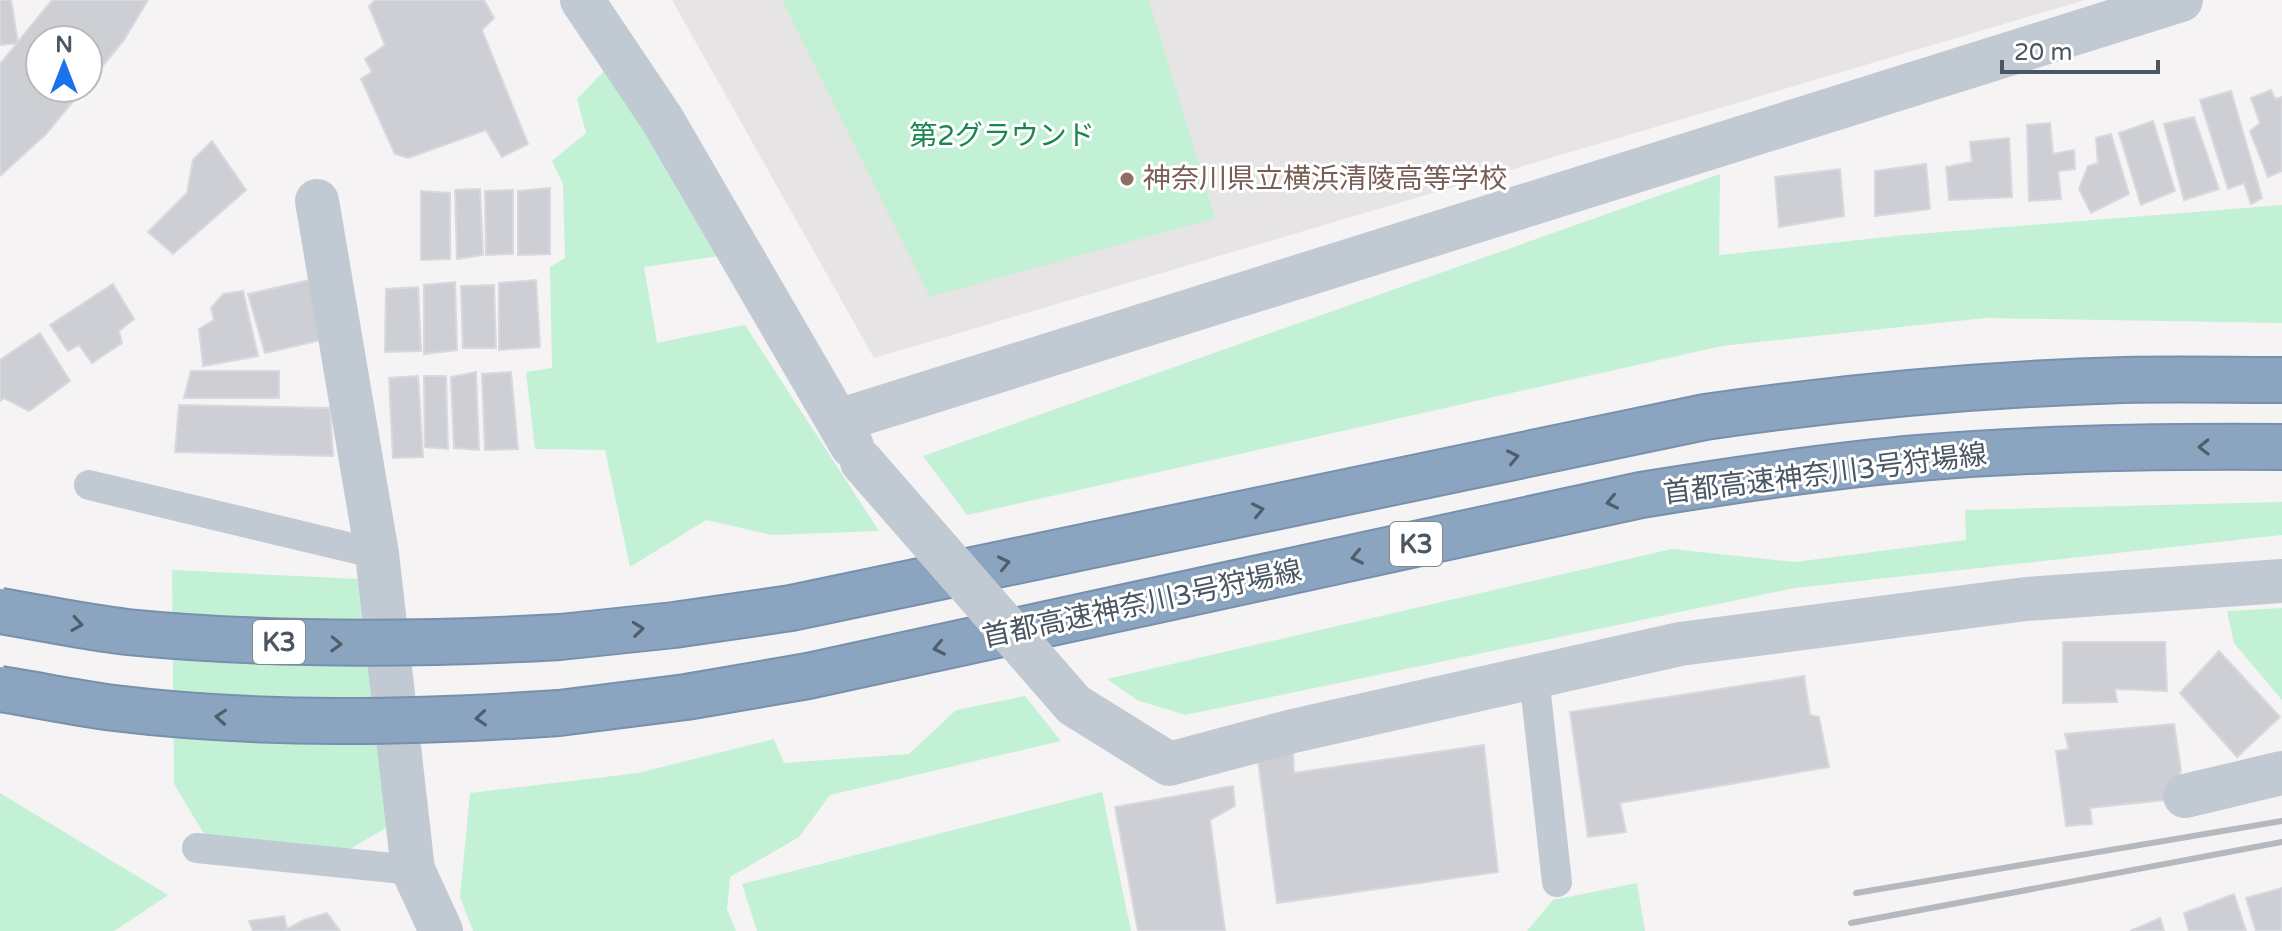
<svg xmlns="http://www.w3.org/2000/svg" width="2282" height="931" viewBox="0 0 2282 931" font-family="'Varela Round','Noto Sans JP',sans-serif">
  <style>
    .education { fill: #e6e4e5 }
    .green { fill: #c3f1d5 }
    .building { fill: #cdcfd5; stroke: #d7d9de; stroke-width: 2 }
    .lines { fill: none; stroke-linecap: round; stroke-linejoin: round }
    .motorway-casing { stroke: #7690ad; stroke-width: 48 }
    .service { stroke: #c1cad2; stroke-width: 30 }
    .minor { stroke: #c1cad2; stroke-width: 44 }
    .motorway { stroke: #8ba5c1; stroke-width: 44 }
    .rail { stroke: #b5b8bd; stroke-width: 6 }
    .motorway-bridge-casing { stroke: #7690ad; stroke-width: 48; stroke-linecap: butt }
    .minor-bridge { stroke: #c1cad2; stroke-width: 44 }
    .motorway-bridge { stroke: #8ba5c1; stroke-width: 44 }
    .oneway { stroke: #505e6b }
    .education-dot { fill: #8d6e63; stroke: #fff; stroke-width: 3 }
    .labels { text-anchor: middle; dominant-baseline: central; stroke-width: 6; stroke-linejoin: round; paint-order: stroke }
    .shield { fill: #fff; stroke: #808990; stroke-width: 2 }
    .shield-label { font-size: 26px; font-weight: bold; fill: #4a5661 }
    .park-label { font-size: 28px; fill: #17864f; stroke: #fff }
    .education-label { font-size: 28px; fill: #785e54; stroke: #fff; text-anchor: start }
    .street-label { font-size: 28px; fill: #4a5661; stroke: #fff }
  </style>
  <rect width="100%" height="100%" fill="#f5f3f3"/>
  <path class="education" d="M672,0H2085L874,358Z"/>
  <g class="green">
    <path d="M782,0H1149L1215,218L930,297Z"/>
    <path d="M605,70L669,163L719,256L644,267L657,343L745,325L879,531L772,535L706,520L630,567L605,450L535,449L526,372L552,368L550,267L565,258L563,184L552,161L586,133L577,99Z"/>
    <path d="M1720,174L1719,255L1905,235L2282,205V323L1985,318L1722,346L967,515L923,456Z"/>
    <path d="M2282,502V535L1795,588L1185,715L1137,700L1107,679L1672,549L1795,562L1966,540L1965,510Z"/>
    <path d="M172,570L360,579L389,826L335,858L207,839L174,784Z"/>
    <path d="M2282,608V700L2234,643L2227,611Z"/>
    <path d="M1025,696L1061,741L830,795L799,837L730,877L727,909L736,931H473L460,897L470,793L638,773L774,739L784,763L909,754L956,710Z"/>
    <path d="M1102,792L1131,931H757L742,884Z"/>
    <path d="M0,793L168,895L114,931H0Z"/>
    <path d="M1637,883L1645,931H1527L1553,900Z"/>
  </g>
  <g class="building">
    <path d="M0,0H11L18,43L0,45Z"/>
    <path d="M52,0H148L124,40L88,84V40H40V88H84L46,134L0,176V64Z"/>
    <path d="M375,0H484L494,18L482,30L528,144L502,157L486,130L408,158L395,154L361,79L372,72L365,59L385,45L369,6Z"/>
    <path d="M2271,90L2275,99L2282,97V171L2268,177L2250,131L2260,123L2251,98Z"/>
    <path d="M2231,91L2262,198L2251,204L2244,183L2228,189L2200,100Z"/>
    <path d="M2194,117L2219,189L2184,200L2164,124Z"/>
    <path d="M2153,121L2175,191L2141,205L2119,133Z"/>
    <path d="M2050,123L2053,154L2074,150L2075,169L2058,171L2061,199L2029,201L2027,125Z"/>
    <path d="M2111,134L2129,194L2091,213L2079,189L2088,166L2098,163L2096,138Z"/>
    <path d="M2009,138L2012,197L1949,200L1946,167L1972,162L1970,142Z"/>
    <path d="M212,141L246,190L173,254L148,232L187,193L193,160Z"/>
    <path d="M1926,164L1930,209L1875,216V171Z"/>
    <path d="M1840,169L1844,216L1779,227L1775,177Z"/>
    <path d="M550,188V254L518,255V191Z"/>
    <path d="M480,189L483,255L457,259L455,190Z"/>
    <path d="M513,190V254L486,255L485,191Z"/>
    <path d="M421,191L450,193V259L421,260Z"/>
    <path d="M310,280L321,340L265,353L248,294Z"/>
    <path d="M536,280L540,347L499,350V283Z"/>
    <path d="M455,282L457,350L424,354V285Z"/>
    <path d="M113,284L134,319L119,331L122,343L92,363L79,345L68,351L50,325Z"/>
    <path d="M494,285L496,348H463L461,286Z"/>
    <path d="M418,287L421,351L385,352L386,289Z"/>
    <path d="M243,291L258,356L203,366L199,329L214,320L211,308L223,294Z"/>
    <path d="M40,333L70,381L29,411L4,398L0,401V360Z"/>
    <path d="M191,371H279V398H184Z"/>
    <path d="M476,372L479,450L454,448L451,377Z"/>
    <path d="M511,372L518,449L485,450L482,374Z"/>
    <path d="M418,376L423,457L393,458L389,378Z"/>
    <path d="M424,376H446L448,449L425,447Z"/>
    <path d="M179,405L330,408L333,456L175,452Z"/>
    <path d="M2063,642H2165L2167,691L2115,689L2117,702L2063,703Z"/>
    <path d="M2219,651L2280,717L2237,757L2180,693Z"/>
    <path d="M1804,676L1810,715L1819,717L1829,767L1620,803L1626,832L1588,837L1570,712Z"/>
    <path d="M2174,724L2181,770L2174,799L2090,808L2092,824L2066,826L2056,751L2069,749L2065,734Z"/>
    <path d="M1484,745L1498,872L1277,903L1258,760L1293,751L1294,773Z"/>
    <path d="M1233,786L1235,806L1210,820L1225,931H1138L1115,807Z"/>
    <path d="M2282,888V931H2256L2246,898Z"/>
    <path d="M2234,894L2246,931H2189L2184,913Z"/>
    <path d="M327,913L340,931H253L249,921L284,916L287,929L304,920Z"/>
    <path d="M2160,918L2164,931H2130Z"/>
  </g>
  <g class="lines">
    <defs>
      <g id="motorway">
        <path d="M560,637L674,625L791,608L1705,417C1844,397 1984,384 2124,380C2176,379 2229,380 2282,380"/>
        <path d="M559,713L686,697L808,676L1641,495C1733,480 1825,466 1918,458C2039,448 2161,446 2282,447"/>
      </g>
    </defs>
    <use href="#motorway" class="motorway-casing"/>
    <g class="service">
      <path d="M89,485L377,554"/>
      <path d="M1534,677L1557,882"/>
      <path d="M197,848L413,870"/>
    </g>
    <g class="minor">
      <path d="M582,0L662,119L852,446"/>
      <path d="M317,201L377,554L413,870L441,931"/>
      <path d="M838,421L2181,0"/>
      <path d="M1074,705L1169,764L1293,731L1680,644L2026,599L2282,581"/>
      <path d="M2185,796L2282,773"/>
    </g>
    <use href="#motorway" class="motorway"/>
    <g class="rail">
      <path d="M1856,893L2282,821"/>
      <path d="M1851,923L2282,842"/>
    </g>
    <defs>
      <g id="motorway-bridge">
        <path d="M0,611C42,618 84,627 127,632C271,646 415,645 560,637"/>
        <path d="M0,689C38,695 76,703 114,708C262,726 411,723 559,713"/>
      </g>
    </defs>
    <use href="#motorway-bridge" class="motorway-bridge-casing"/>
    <path class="minor-bridge" d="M862,462L1074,705"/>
    <use href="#motorway-bridge" class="motorway-bridge"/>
  </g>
  <defs><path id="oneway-chevron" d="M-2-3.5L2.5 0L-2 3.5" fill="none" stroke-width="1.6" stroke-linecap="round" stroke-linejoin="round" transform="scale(2)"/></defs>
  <g class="oneway">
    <use href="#oneway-chevron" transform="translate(2204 447) rotate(179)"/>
    <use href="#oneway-chevron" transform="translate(1513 457) rotate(-12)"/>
    <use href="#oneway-chevron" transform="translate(1612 502) rotate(168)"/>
    <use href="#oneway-chevron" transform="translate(1258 510) rotate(-12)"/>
    <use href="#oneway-chevron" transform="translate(1357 557) rotate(168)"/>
    <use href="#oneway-chevron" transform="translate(1004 563) rotate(-12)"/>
    <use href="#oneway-chevron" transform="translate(77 624) rotate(9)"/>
    <use href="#oneway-chevron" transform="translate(638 629) rotate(-6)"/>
    <use href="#oneway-chevron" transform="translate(336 644) rotate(2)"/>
    <use href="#oneway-chevron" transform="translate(939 648) rotate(168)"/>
    <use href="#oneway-chevron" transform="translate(221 717) rotate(-176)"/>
    <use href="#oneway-chevron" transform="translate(481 718) rotate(176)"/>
  </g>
  <circle class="education-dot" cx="1127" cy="179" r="8"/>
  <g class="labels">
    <g class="shield">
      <rect x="1390" y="522" width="52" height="44" rx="6"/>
      <rect x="253" y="620" width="52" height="44" rx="6"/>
    </g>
    <g class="shield-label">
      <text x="1416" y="544">K3</text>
      <text x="279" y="642">K3</text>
    </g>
    <g class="park-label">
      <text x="1002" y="136">第2グラウンド</text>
    </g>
    <g class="education-label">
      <text x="1143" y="179">神奈川県立横浜清陵高等学校</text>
    </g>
    <g class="street-label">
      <text transform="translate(1825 474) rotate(-7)">首都高速神奈川3号狩場線</text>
      <text transform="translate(1142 604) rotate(-12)">首都高速神奈川3号狩場線</text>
    </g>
  </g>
  <g transform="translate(64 64)"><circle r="38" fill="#ffffff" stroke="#b7bbc0" stroke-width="2"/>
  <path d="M0-6L14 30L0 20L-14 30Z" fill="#1a73e8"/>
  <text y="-12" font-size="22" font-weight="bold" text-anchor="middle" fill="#4a5661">N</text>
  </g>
  <path d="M2002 60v12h156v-12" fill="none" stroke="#4a5661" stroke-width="4"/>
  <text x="2014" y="60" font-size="24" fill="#4a5661" stroke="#ffffff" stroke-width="6" paint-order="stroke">20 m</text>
</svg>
